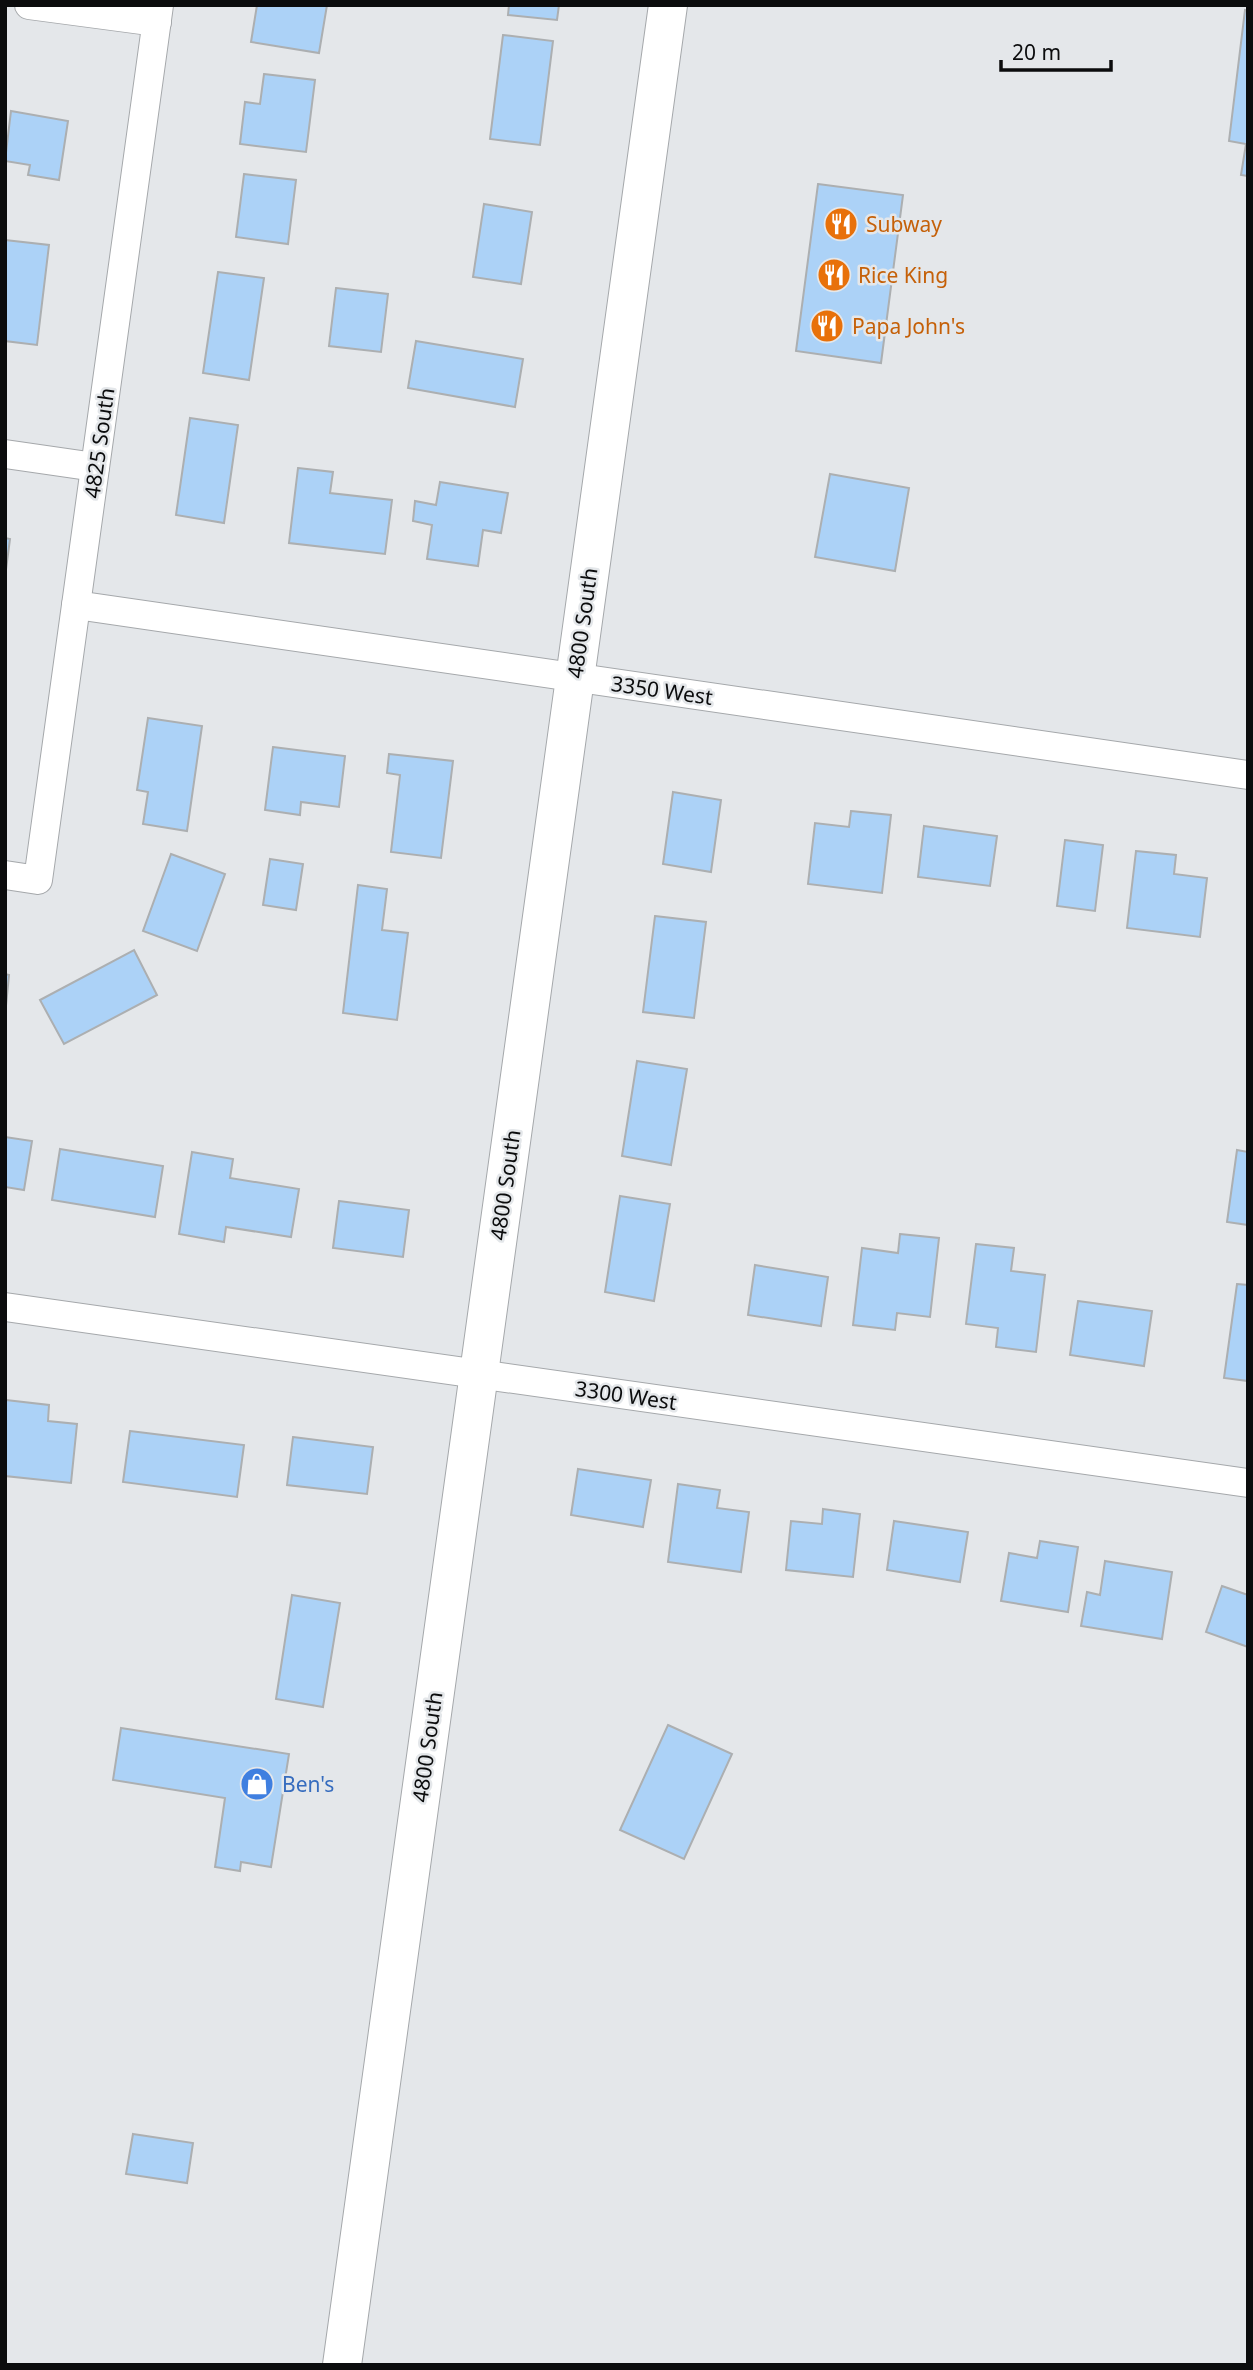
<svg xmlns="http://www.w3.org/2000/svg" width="1253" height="2370" viewBox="0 0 1253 2370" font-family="'Noto Sans',sans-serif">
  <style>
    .building { fill: #acd2f7; stroke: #acafb1; stroke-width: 2 }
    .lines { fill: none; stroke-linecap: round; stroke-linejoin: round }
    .street-casing { stroke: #a5a8ab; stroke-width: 30 }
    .secondary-casing { stroke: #a5a8ab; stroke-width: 40 }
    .street { stroke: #fff; stroke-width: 28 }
    .secondary { stroke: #fff; stroke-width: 38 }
    .labels { text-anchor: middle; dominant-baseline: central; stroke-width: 5; stroke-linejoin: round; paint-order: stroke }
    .food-label { font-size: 21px; fill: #c56008; stroke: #e4e7ea; text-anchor: start }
    .street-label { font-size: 21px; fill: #0b0c0d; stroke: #e4e7ea }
    .shop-label { font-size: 21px; fill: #366cbe; stroke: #e4e7ea; text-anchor: start }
  </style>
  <rect width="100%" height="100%" fill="#e4e7ea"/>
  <g class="building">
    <path d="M257,5H327L319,53L251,42Z"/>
    <path d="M509,5H559L557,20L508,15Z"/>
    <path d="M1245,10L1248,11V176L1241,175L1246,144L1229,141Z"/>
    <path d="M503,35L553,41L540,145L490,139Z"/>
    <path d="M264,74L315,80L306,152L240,144L245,102L260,104Z"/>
    <path d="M11,111L68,121L59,180L28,175L30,165L5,161Z"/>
    <path d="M244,174L296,180L288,244L236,237Z"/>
    <path d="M818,184L903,195L881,363L796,351Z"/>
    <path d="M484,204L532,212L521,284L473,277Z"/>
    <path d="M5,240L49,245L37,345L5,341Z"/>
    <path d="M218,272L264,278L249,380L203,373Z"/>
    <path d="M336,288L388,294L381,352L329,346Z"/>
    <path d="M416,341L523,359L515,407L408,388Z"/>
    <path d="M190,418L238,425L224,523L176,515Z"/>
    <path d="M298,468L333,472L330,493L392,500L385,554L289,543Z"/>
    <path d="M830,474L909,488L895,571L815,557Z"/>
    <path d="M440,482L508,493L501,533L483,530L478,566L427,559L432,525L413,521L415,501L436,505Z"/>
    <path d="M5,538L10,539L5,577Z"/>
    <path d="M148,718L202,726L187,831L143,824L148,792L137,790Z"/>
    <path d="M273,747L345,756L339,807L301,802L300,815L265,810Z"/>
    <path d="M389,754L453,761L441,858L391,852L400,775L387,773Z"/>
    <path d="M673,792L721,800L711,872L663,864Z"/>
    <path d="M851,811L891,815L882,893L808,884L815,823L849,827Z"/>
    <path d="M924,826L997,836L990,886L918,877Z"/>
    <path d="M1065,840L1103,845L1095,911L1057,906Z"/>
    <path d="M1136,851L1176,855L1174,874L1207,878L1200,937L1127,928Z"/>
    <path d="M171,854L225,874L197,951L143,931Z"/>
    <path d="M270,859L303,864L296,910L263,905Z"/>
    <path d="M358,885L387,889L382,930L408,933L397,1020L343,1013Z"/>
    <path d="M655,916L706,922L694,1018L643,1012Z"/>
    <path d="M134,950L157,995L64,1044L40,1000Z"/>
    <path d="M5,974L9,975L5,1016Z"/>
    <path d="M637,1061L687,1069L671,1165L622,1156Z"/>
    <path d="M5,1137L32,1141L24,1190L5,1187Z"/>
    <path d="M60,1149L163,1166L155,1217L52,1200Z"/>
    <path d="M1237,1150L1248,1152V1225L1227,1222Z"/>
    <path d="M192,1152L233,1159L230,1178L299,1189L291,1237L226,1227L224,1242L179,1234Z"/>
    <path d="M620,1196L670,1204L654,1301L605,1292Z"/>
    <path d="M339,1201L409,1210L403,1257L333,1248Z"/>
    <path d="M900,1234L939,1238L930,1317L897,1313L895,1330L853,1325L862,1248L898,1253Z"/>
    <path d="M976,1244L1014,1248L1011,1271L1045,1275L1036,1352L996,1347L998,1328L966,1324Z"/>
    <path d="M755,1265L828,1277L821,1326L748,1315Z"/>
    <path d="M1237,1284L1248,1285V1381L1224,1378Z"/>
    <path d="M1078,1301L1152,1311L1144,1366L1070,1355Z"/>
    <path d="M6,1400L49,1405L48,1421L77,1424L71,1483L5,1476Z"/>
    <path d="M130,1431L244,1445L237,1497L123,1482Z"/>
    <path d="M293,1437L373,1447L367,1494L287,1485Z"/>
    <path d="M578,1469L651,1480L643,1527L571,1515Z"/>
    <path d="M678,1484L720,1490L717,1508L749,1512L741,1572L668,1562Z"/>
    <path d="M823,1509L860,1514L853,1577L786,1570L791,1521L822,1524Z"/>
    <path d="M894,1521L968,1532L960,1582L887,1570Z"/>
    <path d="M1040,1541L1078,1547L1068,1612L1001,1601L1009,1553L1037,1558Z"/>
    <path d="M1105,1561L1172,1572L1162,1639L1081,1626L1087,1592L1100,1595Z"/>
    <path d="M1222,1586L1248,1595V1647L1206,1632Z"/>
    <path d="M292,1595L340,1603L323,1707L276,1699Z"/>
    <path d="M668,1725L732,1754L684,1859L620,1830Z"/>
    <path d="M121,1728L289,1754L271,1867L241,1862L240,1871L215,1867L225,1798L113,1780Z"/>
    <path d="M133,2134L193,2143L187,2183L126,2174Z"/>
  </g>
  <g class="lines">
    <defs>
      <g id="street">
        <path d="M29,5L157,22"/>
        <path d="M5,454L95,467"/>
        <path d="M76,605L1248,775"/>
        <path d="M5,875L38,880L159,5"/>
        <path d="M5,1307L1248,1483"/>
      </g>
      <path id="secondary" d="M342,2365L668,5"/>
    </defs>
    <use href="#street" class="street-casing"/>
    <use href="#secondary" class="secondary-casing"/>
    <use href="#street" class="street"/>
    <use href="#secondary" class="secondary"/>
  </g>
  <defs>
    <symbol id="restaurant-disc" viewBox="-11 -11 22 22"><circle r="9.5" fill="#e8710a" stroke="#e4e7ea"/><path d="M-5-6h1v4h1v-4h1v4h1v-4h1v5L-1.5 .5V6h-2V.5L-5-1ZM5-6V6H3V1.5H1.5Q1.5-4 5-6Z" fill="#fff"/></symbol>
    <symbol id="shop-disc" viewBox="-11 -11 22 22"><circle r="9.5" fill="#3f7fe0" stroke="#e4e7ea"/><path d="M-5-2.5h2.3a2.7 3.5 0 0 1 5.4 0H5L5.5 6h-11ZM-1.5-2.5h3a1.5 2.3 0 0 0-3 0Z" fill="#fff"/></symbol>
  </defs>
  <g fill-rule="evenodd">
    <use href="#restaurant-disc" x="822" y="205" width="38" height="38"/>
    <use href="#restaurant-disc" x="815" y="256" width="38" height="38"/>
    <use href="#restaurant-disc" x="808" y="307" width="38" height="38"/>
    <use href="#shop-disc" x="238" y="1765" width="38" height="38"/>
  </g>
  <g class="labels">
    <g class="food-label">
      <text x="866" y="224">Subway</text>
      <text x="858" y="275">Rice King</text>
      <text x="852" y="326">Papa John's</text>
    </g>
    <g class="street-label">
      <text transform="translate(99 443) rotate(-82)">4825 South</text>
      <text transform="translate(582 623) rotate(-82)">4800 South</text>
      <text transform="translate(662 690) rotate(8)">3350 West</text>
      <text transform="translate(505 1185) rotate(-82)">4800 South</text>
      <text transform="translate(626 1395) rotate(8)">3300 West</text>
      <text transform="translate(427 1747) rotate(-82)">4800 South</text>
    </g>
    <g class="shop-label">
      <text x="282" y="1784">Ben's</text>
    </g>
  </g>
  <rect width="1253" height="2370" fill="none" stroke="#0b0c0d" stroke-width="14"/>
  <path d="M1001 60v10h110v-10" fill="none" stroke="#0b0c0d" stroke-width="3.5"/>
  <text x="1012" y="60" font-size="21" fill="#0b0c0d" stroke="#e4e7ea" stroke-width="5" paint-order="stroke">20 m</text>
</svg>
